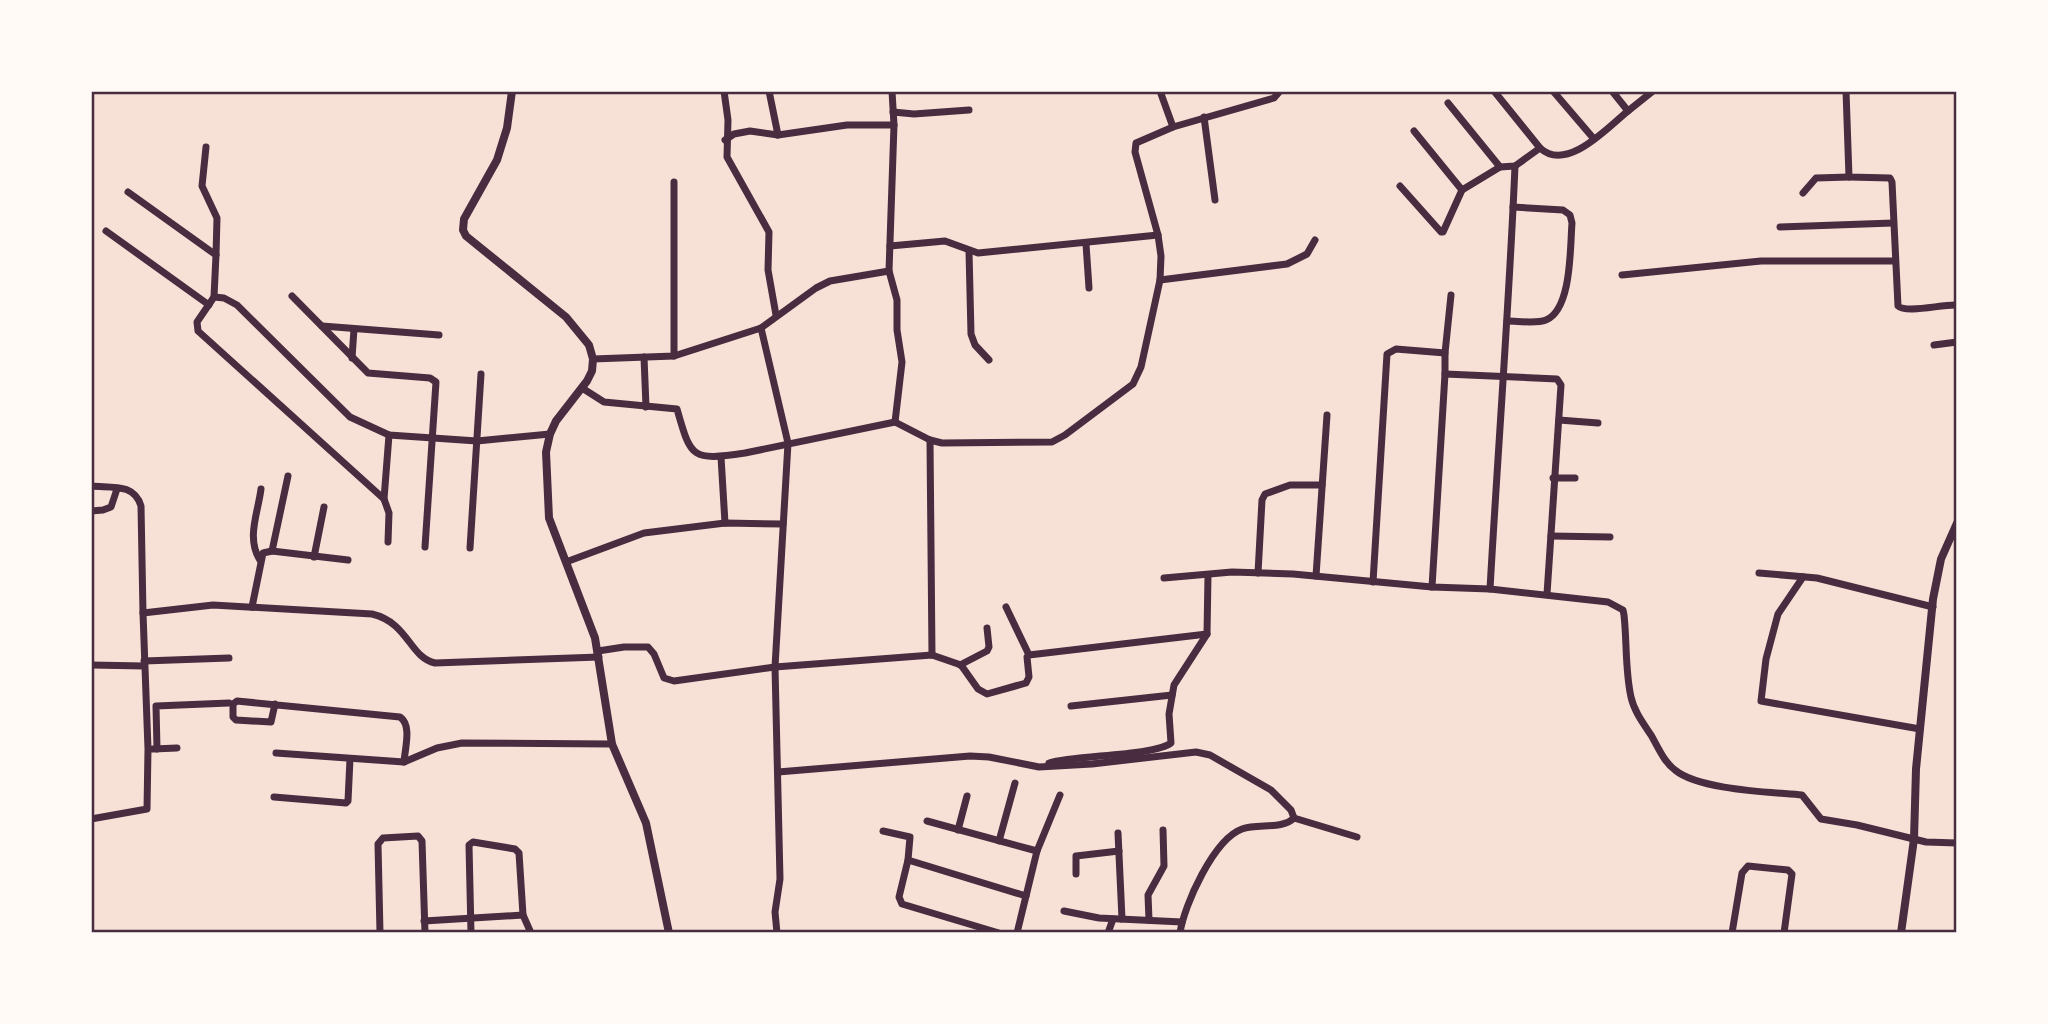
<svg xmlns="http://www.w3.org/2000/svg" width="2048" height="1024" viewBox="0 0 2048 1024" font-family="Georgia,serif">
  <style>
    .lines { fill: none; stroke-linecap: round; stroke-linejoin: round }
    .minor { stroke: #4a2c40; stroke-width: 7 }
    .tertiary { stroke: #4a2c40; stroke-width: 8 }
    .neatline { fill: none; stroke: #4a2c40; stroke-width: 2.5 }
  </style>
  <rect width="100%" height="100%" fill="#f7e1d7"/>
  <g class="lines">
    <g class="minor">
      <path d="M 724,91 L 728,120 L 727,157 L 769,232 L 768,270 L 776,315"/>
      <path d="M 769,91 L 778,135"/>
      <path d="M 892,91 L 894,125 L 889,271 L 897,300 L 897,330 L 902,362 L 895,422"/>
      <path d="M 1160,91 L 1173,127"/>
      <path d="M 1494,91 L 1540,148"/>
      <path d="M 1553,91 L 1594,139"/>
      <path d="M 1846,91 L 1849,177 L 1890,178 L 1892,182 L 1898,306 C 1907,314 1942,304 1957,305"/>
      <path d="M 1448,103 L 1500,167"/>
      <path d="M 1628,111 L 1653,91"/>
      <path d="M 893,112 L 914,114 L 969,110"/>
      <path d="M 1204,117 L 1215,200"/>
      <path d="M 1414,131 L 1462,190"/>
      <path d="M 725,140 L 734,134 L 750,131 L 778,135 L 847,125 L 894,125"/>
      <path d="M 206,147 L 202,186 L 217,218 L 216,255 L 214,297 L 197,322 L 198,331 L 384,499 L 389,513 L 388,542"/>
      <path d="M 674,182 L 674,356"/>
      <path d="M 1400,186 L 1441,232 L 1443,232 L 1462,190 L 1500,167 L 1515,166 L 1540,148 C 1567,173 1608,127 1628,111 L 1612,91"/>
      <path d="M 128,192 L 216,255"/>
      <path d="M 1803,193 L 1816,178 L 1849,177"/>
      <path d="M 1780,227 L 1893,223"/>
      <path d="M 106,231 L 209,305"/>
      <path d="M 1086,244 L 1089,288"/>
      <path d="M 890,246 L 945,241 L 978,253 L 1158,235"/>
      <path d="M 969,251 L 971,334 L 975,345 L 989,360"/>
      <path d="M 1622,275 L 1761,261 L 1895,261"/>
      <path d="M 1160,280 L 1287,264 L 1307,254 L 1315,240"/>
      <path d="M 292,296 L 368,373 L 430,378 L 436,382 L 425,547"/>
      <path d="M 214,297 L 224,298 L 237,305 L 350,417 L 389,435 L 477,441 L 550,434"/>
      <path d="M 1507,321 C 1518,321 1536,324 1546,320 C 1572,309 1570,247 1572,223 L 1570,215 L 1563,210 L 1513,207"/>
      <path d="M 322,326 L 439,335"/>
      <path d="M 761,328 L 788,443 L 775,667 L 780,879 L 775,912 L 777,933"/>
      <path d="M 1934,345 L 1957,342"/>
      <path d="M 1445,353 L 1451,295"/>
      <path d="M 644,357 L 646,407"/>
      <path d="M 352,358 L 354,329"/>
      <path d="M 593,359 L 674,356 L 761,328 L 816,288 L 830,281 L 889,271"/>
      <path d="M 582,388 L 604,402 L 677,409 C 691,458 691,461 745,453 L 895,422 L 930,440 L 942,443 L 1052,442 L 1065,435 L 1133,384 L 1141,367 L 1160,280 L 1161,256 L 1158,235 L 1135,152 L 1136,143 L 1173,127 L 1274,98 L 1280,91"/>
      <path d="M 1559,420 L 1598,423"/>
      <path d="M 930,440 L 932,655"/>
      <path d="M 721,457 L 725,523"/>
      <path d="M 1553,478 L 1575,478"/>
      <path d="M 91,486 C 112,488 134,483 141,506 L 143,613"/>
      <path d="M 384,499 L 389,435"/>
      <path d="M 91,511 L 103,510 L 111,507 L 117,489"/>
      <path d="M 1551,536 L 1610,537"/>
      <path d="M 470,548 L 481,374"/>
      <path d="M 272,551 L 288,476"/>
      <path d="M 314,557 L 324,507"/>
      <path d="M 260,560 C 246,538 258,513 261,489"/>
      <path d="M 566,562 L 644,533 L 725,523 L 783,524"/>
      <path d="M 1258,573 L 1262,500 L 1265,494 L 1290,485 L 1322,485"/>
      <path d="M 1759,573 L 1817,578 L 1933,607"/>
      <path d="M 1316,576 L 1327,415"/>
      <path d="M 1803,577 L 1778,614 L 1766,659 L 1761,701 L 1920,729"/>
      <path d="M 1164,578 L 1232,572 L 1293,574 L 1432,587 L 1490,589 L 1608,602 L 1623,610 L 1624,615 C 1627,642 1625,670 1631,697 C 1634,711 1643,723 1651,735 C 1658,747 1664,762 1675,770 C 1699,790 1771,792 1802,795 L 1821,819 L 1857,825 L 1926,842 L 1957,843"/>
      <path d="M 1373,582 L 1387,354 L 1396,349 L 1445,353 L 1445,374"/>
      <path d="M 1432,587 L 1445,374 L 1557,379 L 1561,385 L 1547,594"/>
      <path d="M 1490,589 C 1498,448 1509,307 1515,166"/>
      <path d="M 252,607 L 263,553 L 272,551 L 348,560"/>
      <path d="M 1006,607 L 1029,655"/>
      <path d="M 598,651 L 624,647 L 648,647 L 654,654 L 664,678 L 674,681 L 775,667 L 932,655 L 961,665 L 978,689 L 987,694 L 1026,683 L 1029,677 L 1027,657 L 1029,655 L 1207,634"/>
      <path d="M 144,661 L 229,658"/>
      <path d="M 91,665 L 144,666"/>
      <path d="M 960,665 L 987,651 L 989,647 L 987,628"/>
      <path d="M 275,704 L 271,722 L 236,720 L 233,717 L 233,704 L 237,701 L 400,717 C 412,725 405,748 404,762"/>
      <path d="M 1071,706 L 1172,695"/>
      <path d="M 153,749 L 177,748"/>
      <path d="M 157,749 L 156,706 L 229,703"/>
      <path d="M 276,753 L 404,762 L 437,748 L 462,743 L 612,744"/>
      <path d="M 1049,763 C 1076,755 1154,756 1171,743 L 1169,714 L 1174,685 L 1207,634 L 1208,575"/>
      <path d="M 778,772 L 970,756 L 989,757 L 1039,767 L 1092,764 L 1196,752 L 1210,755 L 1271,790 L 1291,810 L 1294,818 C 1282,830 1258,823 1242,829 C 1214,839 1184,905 1180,933"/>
      <path d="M 274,797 L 346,803 L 348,801 L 350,759"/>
      <path d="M 1294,818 L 1357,837"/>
      <path d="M 91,819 L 147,809 L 148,749 L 143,613 L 213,605 L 372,614 C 409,623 409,657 435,663 L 599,657"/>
      <path d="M 927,821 L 1037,851"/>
      <path d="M 958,830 L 967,796"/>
      <path d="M 883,831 L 910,837 L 908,860 L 1026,896"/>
      <path d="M 1118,833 L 1122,919"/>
      <path d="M 999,841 L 1015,783"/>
      <path d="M 908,860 L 899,897 L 902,904 L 999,933"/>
      <path d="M 1076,874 L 1076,856 L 1119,851"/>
      <path d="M 1064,911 L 1099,918 L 1182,922"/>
      <path d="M 1149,920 L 1148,895 L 1164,866 L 1163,830"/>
      <path d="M 424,921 L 523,915"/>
      <path d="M 380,933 L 378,844 L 383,838 L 418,836 L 422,841 L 425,933"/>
      <path d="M 471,933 L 469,845 L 473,842 L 515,849 L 519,853 L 523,915 L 531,933"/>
      <path d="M 1017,933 L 1037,851 L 1060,795"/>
      <path d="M 1108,933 L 1113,919"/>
      <path d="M 1732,933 L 1742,873 L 1748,866 L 1788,870 L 1792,874 L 1784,933"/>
    </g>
    <g class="tertiary">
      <path d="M 512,91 L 507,128 L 497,160 L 464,219 L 463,230 L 466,236 L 566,317 L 589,345 L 593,359 L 592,371 L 587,381 L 556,421 L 550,434 L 546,452 L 549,518 L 595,638 L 612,744 L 646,823 L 669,933"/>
      <path d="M 1901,933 L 1914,839 L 1916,769 L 1933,599 L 1941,559 L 1957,523"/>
    </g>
  </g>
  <rect width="2048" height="1024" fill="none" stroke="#fffaf5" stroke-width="186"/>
  <rect x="93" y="93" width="1862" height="838" class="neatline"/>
</svg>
